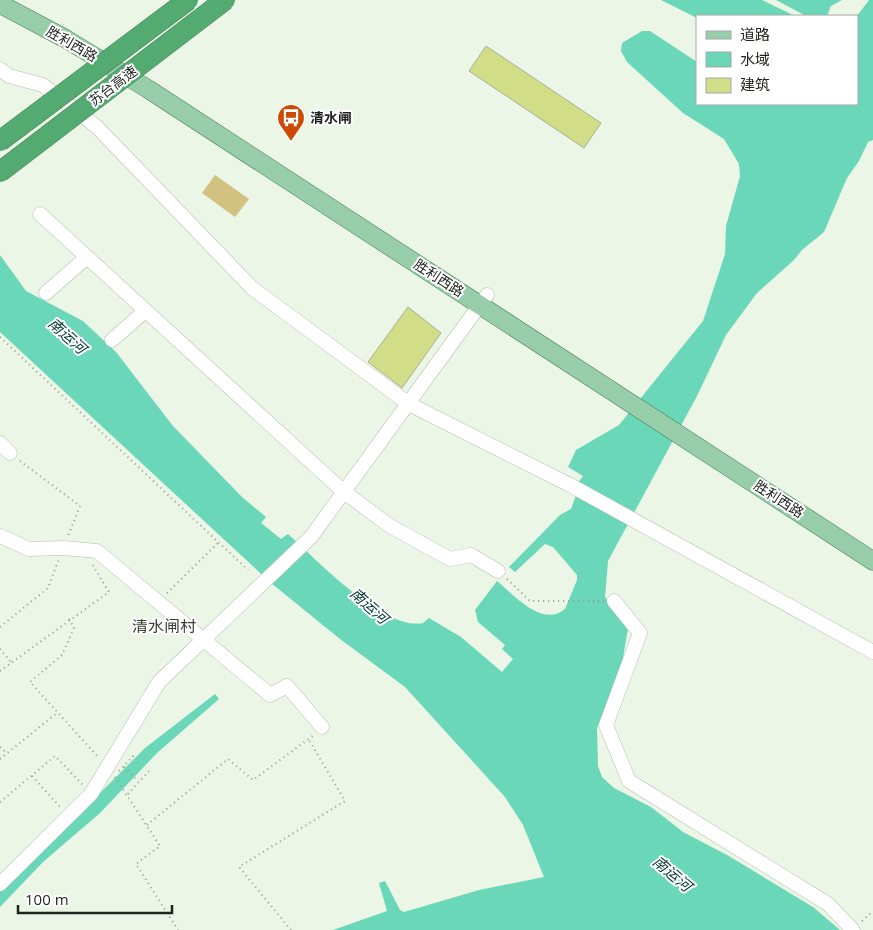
<svg xmlns="http://www.w3.org/2000/svg" width="873" height="930" viewBox="0 0 873 930" font-family="'Open Sans','Noto Sans SC',sans-serif">
  <style>
    .green { fill: #d1c282 }
    .water { fill: #6ad7b8 }
    .building { fill: #d1de87; stroke: #aaad9c }
    .lines { fill: none; stroke-linecap: round; stroke-linejoin: round }
    .minor-casing { stroke: #b3bdad; stroke-width: 15 }
    .major-casing { stroke: #417b54; stroke-width: 19 }
    .path { stroke: #929a8e; stroke-width: 2; stroke-dasharray: 1 4; stroke-linecap: butt }
    .minor { stroke: #fff; stroke-width: 14 }
    .major { stroke: #98cdaa; stroke-width: 18 }
    .highway-bridge-casing { stroke: #417b54; stroke-width: 21; stroke-linecap: butt }
    .highway-bridge { stroke: #53ab72; stroke-width: 20 }
    .labels { text-anchor: middle; stroke-width: 4; stroke-linejoin: round; paint-order: stroke }
    .street-label { font-size: 14px; fill: #1f231d; stroke: #fff }
    .poi-label { font-size: 14px; font-weight: bold; fill: #1f231d; stroke: #fff; text-anchor: start }
    .water-label { font-size: 15px; font-style: italic; fill: #003529; stroke: #fff }
    .quarter-label { font-size: 16px; fill: #384033; stroke: #fff }
  </style>
  <rect width="100%" height="100%" fill="#ebf6e6"/>
  <path class="green" d="M 215,175 L 249,199 L 235,217 L 202,193 Z"/>
  <g class="water">
    <path d="M 661,0 L 762,0 L 795,16 L 697,16 L 697,18 Z"/>
    <path d="M 776,0 L 842,0 L 831,6 L 827,16 L 806,16 Z"/>
    <path d="M 869,0 L 873,0 L 873,140 L 868,142 L 859,161 L 847,178 L 824,232 L 802,250 L 794,260 L 757,293 L 726,335 L 697,396 L 608,561 L 605,597 L 628,628 L 620,676 L 597,728 L 598,766 L 602,777 L 614,788 L 651,807 L 683,832 L 727,855 L 813,907 L 840,930 L 333,930 L 387,911 L 379,883 L 385,881 L 400,910 L 404,912 L 479,890 L 544,877 L 523,825 L 505,797 L 405,687 L 340,639 L 271,583 L 0,332 L 0,255 L 26,291 L 83,321 L 116,352 L 173,426 L 242,497 L 266,517 L 261,523 L 281,539 L 288,534 C 317,560 384,631 423,623 L 429,618 L 461,637 L 502,672 L 513,659 L 502,649 L 505,645 L 478,622 L 475,610 L 497,581 C 514,595 542,628 565,609 L 577,580 L 577,575 L 553,547 L 545,544 L 515,572 L 509,567 L 560,515 L 571,509 L 579,487 L 576,485 L 583,476 L 568,467 L 576,450 L 619,425 L 703,321 L 725,254 L 726,226 L 740,176 L 739,164 L 724,139 L 683,113 L 627,62 L 621,51 L 622,43 L 642,31 L 650,31 L 697,62 L 697,104 L 857,104 L 857,16 Z"/>
    <path d="M 215,694 L 219,699 L 157,753 L 100,813 L 43,862 L 0,907 L 0,884 L 82,811 L 145,748 Z"/>
  </g>
  <g class="building">
    <path d="M 486,46 L 601,123 L 584,148 L 469,71 Z"/>
    <path d="M 408,307 L 441,333 L 402,388 L 368,362 Z"/>
  </g>
  <g class="lines">
    <defs>
      <g id="minor">
        <path d="M 0,69 L 9,76 L 43,85 L 97,127 L 252,288 L 409,404 L 570,485 L 873,652"/>
        <path d="M 40,214 L 344,492 L 390,526 L 450,559 L 471,555 L 498,571"/>
        <path d="M 46,293 L 87,257"/>
        <path d="M 112,340 L 145,311"/>
        <path d="M 0,443 L 10,453"/>
        <path d="M 0,536 L 29,549 L 64,548 L 97,551 L 270,695 L 287,686 L 322,727"/>
        <path d="M 614,601 L 640,633 L 606,725 L 629,781 L 828,904 L 853,930"/>
        <path d="M 0,884 L 91,794 L 159,682 L 311,537 L 487,295"/>
      </g>
      <path id="major" d="M 0,4 L 66,39 L 148,89 L 873,561"/>
    </defs>
    <use href="#minor" class="minor-casing"/>
    <use href="#major" class="major-casing"/>
    <g class="path">
      <path d="M 0,337 L 248,570"/>
      <path d="M 20,461 L 80,506 L 68,536"/>
      <path d="M 507,579 L 530,601 L 604,601"/>
      <path d="M 167,593 L 219,542"/>
      <path d="M 69,619 L 74,628 L 62,655 L 30,682 L 99,758"/>
      <path d="M 0,627 L 48,588 L 59,559"/>
      <path d="M 0,649 L 11,662"/>
      <path d="M 0,671 L 109,592 L 92,564"/>
      <path d="M 0,747 L 7,753"/>
      <path d="M 0,759 L 57,713"/>
      <path d="M 124,767 L 138,781"/>
      <path d="M 119,771 L 136,753"/>
      <path d="M 32,776 L 61,808"/>
      <path d="M 115,777 L 160,846 L 136,864 L 178,930"/>
      <path d="M 128,794 L 149,771"/>
      <path d="M 0,802 L 55,756 L 83,785"/>
      <path d="M 147,825 L 228,759 L 253,780 L 314,735"/>
      <path d="M 862,921 L 873,911"/>
      <path d="M 291,930 L 239,867 L 345,801 L 309,740"/>
    </g>
    <use href="#minor" class="minor"/>
    <use href="#major" class="major"/>
    <defs>
      <g id="highway-bridge">
        <path d="M 0,141 L 188,0"/>
        <path d="M 0,172 L 225,0"/>
      </g>
    </defs>
    <use href="#highway-bridge" class="highway-bridge-casing"/>
    <use href="#highway-bridge" class="highway-bridge"/>
  </g>
  <defs>
    <symbol id="bus-pin" viewBox="-11 -11 22 30"><path d="M0 17L-7.5 6A9.5 9.5 0 1 1 7.5 6Z" fill="#ce4903" stroke="#fff"/><path d="M-5-6H5V4H4V6H2V4H-2V6H-4V4H-5ZM-3.5-4V0h7V-4ZM-3.5 1.2v1.5H-2V1.2ZM2 1.2v1.5H3.5V1.2Z" fill="#fff"/></symbol>
  </defs>
  <g fill-rule="evenodd">
    <use href="#bus-pin" x="275" y="102" width="32" height="43"/>
  </g>
  <g class="labels">
    <g class="street-label">
      <text transform="translate(72 44) rotate(30)" y="5">胜利西路</text>
      <text transform="translate(113 86) rotate(-37)" y="5">苏台高速</text>
      <text transform="translate(439 278) rotate(33)" y="5">胜利西路</text>
      <text transform="translate(779 499) rotate(33)" y="5">胜利西路</text>
    </g>
    <g class="poi-label">
      <text x="310" y="123">清水闸</text>
    </g>
    <g class="water-label">
      <text transform="translate(67 336) rotate(42)" y="5">南运河</text>
      <text transform="translate(369 606) rotate(42)" y="5">南运河</text>
      <text transform="translate(672 874) rotate(40)" y="5">南运河</text>
    </g>
    <g class="quarter-label">
      <text x="164" y="632">清水闸村</text>
    </g>
  </g>
  <rect x="696" y="15" width="162" height="90" fill="#ffffff" stroke="#a5a7a5"/>
  <rect x="706" y="31" width="25" height="8" fill="#98cdaa" stroke="#a5a7a5"/>
  <text x="740" y="40" font-size="15" fill="#1f231d">道路</text>
  <rect x="706" y="52" width="25" height="15" fill="#6ad7b8" stroke="#a5a7a5"/>
  <text x="740" y="65" font-size="15" fill="#1f231d">水域</text>
  <rect x="706" y="78" width="25" height="15" fill="#d1de87" stroke="#a5a7a5"/>
  <text x="740" y="90" font-size="15" fill="#1f231d">建筑</text>
  <path d="M18 905v8h154v-8" fill="none" stroke="#1f231d" stroke-width="2.5"/>
  <text x="25" y="905" font-size="15" fill="#1f231d" stroke="#ffffff" stroke-width="4" paint-order="stroke">100 m</text>
</svg>
